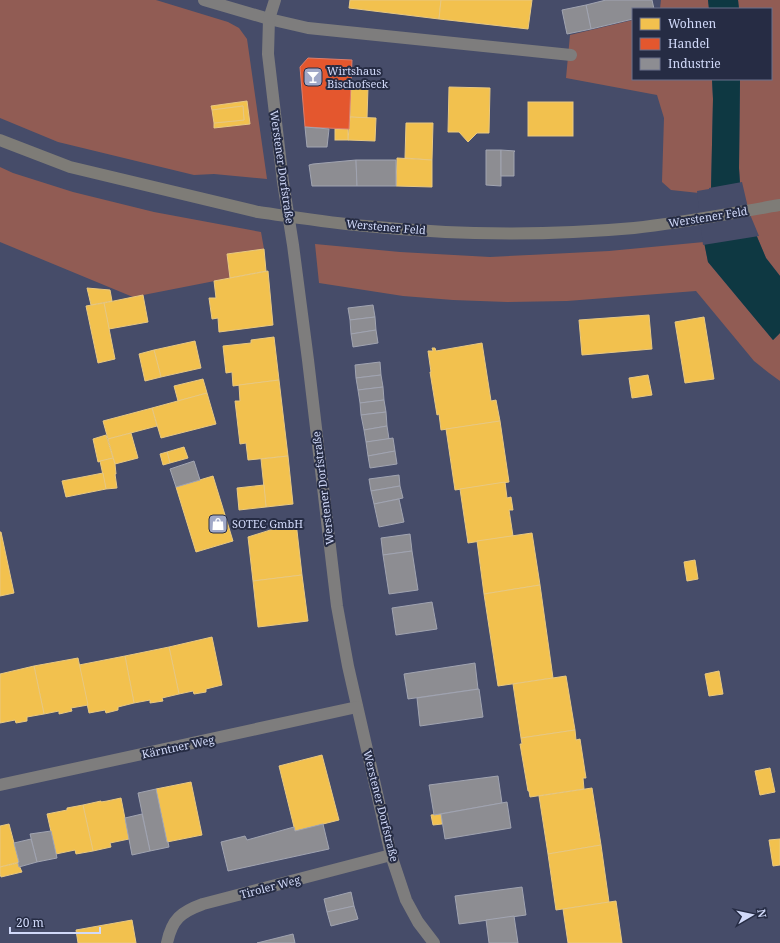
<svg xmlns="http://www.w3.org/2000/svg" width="780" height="943" viewBox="0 0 780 943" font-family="'Noto Serif',serif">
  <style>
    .green { fill: #915c54 }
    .water { fill: #0e3842 }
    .pier { fill: #464c69 }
    .homes { fill: #f2c14e; stroke: #e8c881 }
    .shops { fill: #e4572e; stroke: #de7e6b }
    .industry { fill: #8d8d92; stroke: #a1a4b1 }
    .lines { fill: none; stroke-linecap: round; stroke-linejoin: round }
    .minor { stroke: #7e7d7d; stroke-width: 12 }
    .secondary { stroke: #7e7c77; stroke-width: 12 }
    .secondary-bridge { stroke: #7e7c77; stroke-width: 12 }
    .labels { text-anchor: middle; stroke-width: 4; stroke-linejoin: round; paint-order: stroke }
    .poi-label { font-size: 11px; fill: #d1d9f9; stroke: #262c44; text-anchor: start }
    .street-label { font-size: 11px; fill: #d1d9f9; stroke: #262c44 }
  </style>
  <rect width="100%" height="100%" fill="#464c69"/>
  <g class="green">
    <path d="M 0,0 L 156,0 L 228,22 L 239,28 L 247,39 L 267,179 L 214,174 L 194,175 L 58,142 L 0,118 Z"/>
    <path d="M 661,0 L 708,0 L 709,9 L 660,9 Z"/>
    <path d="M 738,0 L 780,0 L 780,276 L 766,258 L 747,213 L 740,184 L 739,168 L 740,79 L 771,79 L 771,9 L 739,9 Z"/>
    <path d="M 633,20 L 633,79 L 712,79 L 713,99 L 711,191 L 699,193 L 671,190 L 662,182 L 664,118 L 657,95 L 566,78 L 570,35 Z"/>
    <path d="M 0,167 L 13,173 L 73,192 L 154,212 L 261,232 L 264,249 L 227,254 L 230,278 L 133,297 L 0,242 Z"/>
    <path d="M 704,242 L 708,262 L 773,340 L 780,333 L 780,381 L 769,373 L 754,361 L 696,291 L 567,301 L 507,302 L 453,300 L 403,296 L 319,283 L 315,244 L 400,252 L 490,257 L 609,251 Z"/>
  </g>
  <g class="water">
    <path d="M 708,0 L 738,0 L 739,9 L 709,9 Z"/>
    <path d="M 712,79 L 740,79 L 739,168 L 740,184 L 747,213 L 766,258 L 780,276 L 780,333 L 773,340 L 708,262 L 704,242 L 711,190 L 713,99 Z"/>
  </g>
  <path class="pier" d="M 742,182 L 749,212 L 759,236 L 703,245 L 697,191 L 709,189 L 709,188 Z"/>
  <g class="homes">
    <path d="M 350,0 L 441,0 L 439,19 L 349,8 Z"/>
    <path d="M 441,0 L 532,0 L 528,29 L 439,19 Z"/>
    <path d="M 351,86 L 368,87 L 367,118 L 350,117 Z"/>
    <path d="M 449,87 L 490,88 L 489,133 L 477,133 L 468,142 L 459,132 L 448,132 Z"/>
    <path d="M 247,101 L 250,124 L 214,128 L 214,123 L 244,120 L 243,106 L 212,110 L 211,106 Z"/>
    <rect x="528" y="102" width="45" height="34"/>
    <path d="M 243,106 L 244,120 L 214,123 L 212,110 Z"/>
    <path d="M 350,117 L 376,118 L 375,141 L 348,140 Z"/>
    <path d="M 406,123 L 433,123 L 432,160 L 405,158 Z"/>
    <rect x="335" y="129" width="13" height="11"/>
    <path d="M 397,158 L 432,160 L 432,187 L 396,186 Z"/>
    <path d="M 264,249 L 266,271 L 230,278 L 227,254 Z"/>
    <path d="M 268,271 L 273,325 L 219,332 L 218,318 L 212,319 L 209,298 L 216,298 L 214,281 Z"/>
    <path d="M 87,288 L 110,290 L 112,301 L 91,305 Z"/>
    <path d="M 143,295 L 148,322 L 109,329 L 104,303 Z"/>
    <path d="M 104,303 L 115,359 L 98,363 L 86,306 Z"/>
    <path d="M 649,315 L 652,349 L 582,355 L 579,320 Z"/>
    <path d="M 704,317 L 714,379 L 685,383 L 675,322 Z"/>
    <path d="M 274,337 L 279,380 L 233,386 L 232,372 L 226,373 L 223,346 L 251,343 L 251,340 Z"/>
    <path d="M 195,341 L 201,368 L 161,377 L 154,350 Z"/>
    <path d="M 482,343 L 491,401 L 496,400 L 500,421 L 441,430 L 439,414 L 437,415 L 430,372 L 431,372 L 428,351 L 433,351 L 432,348 L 435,348 L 436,351 Z"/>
    <path d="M 154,350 L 161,377 L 145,381 L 139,354 Z"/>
    <path d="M 648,375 L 652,395 L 632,398 L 629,378 Z"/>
    <path d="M 203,379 L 207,393 L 178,401 L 174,386 Z"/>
    <path d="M 279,380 L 288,456 L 248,460 L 246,443 L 240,444 L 235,401 L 240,401 L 239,385 Z"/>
    <path d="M 207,393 L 216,424 L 161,438 L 152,408 Z"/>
    <path d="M 152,408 L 157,426 L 108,439 L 103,421 Z"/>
    <path d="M 500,421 L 509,482 L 455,490 L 446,429 Z"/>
    <path d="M 131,433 L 138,458 L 115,464 L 108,439 Z"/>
    <path d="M 106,435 L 113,458 L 98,462 L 93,439 Z"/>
    <path d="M 184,447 L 188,458 L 170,463 L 167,452 Z"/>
    <path d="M 167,452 L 170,463 L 163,465 L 160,454 Z"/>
    <path d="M 288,456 L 293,504 L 266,507 L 261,459 Z"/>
    <path d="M 113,458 L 115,464 L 116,474 L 115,474 L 117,488 L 106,489 L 100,461 Z"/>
    <path d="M 103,473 L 106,489 L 66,497 L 62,481 Z"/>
    <path d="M 213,476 L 233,541 L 196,552 L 176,487 Z"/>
    <path d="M 505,482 L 507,498 L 511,497 L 513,510 L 509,510 L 513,536 L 468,543 L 460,489 Z"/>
    <path d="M 264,485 L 266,507 L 239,510 L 237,488 Z"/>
    <path d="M 296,522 L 302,575 L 253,581 L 248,537 Z"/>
    <path d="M 0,532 L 1,532 L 14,593 L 0,596 Z"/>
    <path d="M 532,533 L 540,585 L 484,594 L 477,541 Z"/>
    <path d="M 695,560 L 698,579 L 687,581 L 684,562 Z"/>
    <path d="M 302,575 L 308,621 L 258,627 L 253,581 Z"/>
    <path d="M 540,585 L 553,678 L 498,686 L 484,594 Z"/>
    <path d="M 212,637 L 222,685 L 206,689 L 206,692 L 194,694 L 193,691 L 179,694 L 169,647 Z"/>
    <path d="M 169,647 L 179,694 L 162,698 L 163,701 L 150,703 L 150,700 L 134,703 L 125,656 Z"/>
    <path d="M 125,656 L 134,703 L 118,707 L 118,710 L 106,713 L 105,710 L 89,713 L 79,665 Z"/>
    <path d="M 78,658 L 88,705 L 71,708 L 72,711 L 59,714 L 59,711 L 44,714 L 34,666 Z"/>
    <path d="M 34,666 L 44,714 L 27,717 L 27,721 L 16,723 L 15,720 L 0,723 L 0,674 Z"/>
    <path d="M 719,671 L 723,694 L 709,696 L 705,674 Z"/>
    <path d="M 566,676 L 575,730 L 521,738 L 513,684 Z"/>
    <path d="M 575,730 L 576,740 L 580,739 L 586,778 L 583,778 L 584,789 L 530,797 L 529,791 L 528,791 L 520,744 L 522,744 L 521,738 Z"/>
    <path d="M 322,755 L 339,820 L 295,831 L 279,766 Z"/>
    <path d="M 770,768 L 775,792 L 760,795 L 755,771 Z"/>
    <path d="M 191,782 L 202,835 L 167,842 L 156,789 Z"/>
    <path d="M 592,788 L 601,845 L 548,854 L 539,796 Z"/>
    <path d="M 121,798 L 129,839 L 110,843 L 111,847 L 93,851 L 83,805 L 101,801 L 101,802 L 107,801 Z"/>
    <path d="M 83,805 L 93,851 L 76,854 L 75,850 L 56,854 L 47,814 L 67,810 L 67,808 Z"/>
    <path d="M 441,814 L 442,824 L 433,825 L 431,815 Z"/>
    <path d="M 9,824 L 19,862 L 0,867 L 0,826 Z"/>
    <path d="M 780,839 L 780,865 L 773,866 L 769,840 Z"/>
    <path d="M 601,845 L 609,902 L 556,910 L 548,854 Z"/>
    <path d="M 18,863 L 22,872 L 1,877 L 0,874 L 0,867 Z"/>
    <path d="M 616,901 L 622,943 L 568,943 L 563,909 Z"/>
    <path d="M 132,920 L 136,943 L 78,943 L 76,930 Z"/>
  </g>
  <path class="shops" d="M 308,58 L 352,60 L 349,129 L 305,127 L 300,67 Z"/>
  <g class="industry">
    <path d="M 606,0 L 652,0 L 654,9 L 633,9 L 633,19 L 591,29 L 586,5 Z"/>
    <path d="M 586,5 L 591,29 L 567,34 L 562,10 Z"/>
    <path d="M 305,127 L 329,129 L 327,147 L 307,147 Z"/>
    <path d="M 486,150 L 501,150 L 501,186 L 486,185 Z"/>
    <path d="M 501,150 L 515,151 L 514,152 L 514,176 L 501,176 Z"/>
    <path d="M 356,160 L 357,186 L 312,186 L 309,165 L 313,164 Z"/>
    <path d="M 356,160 L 396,160 L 396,186 L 357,186 Z"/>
    <path d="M 373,305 L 375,317 L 350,320 L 348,308 Z"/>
    <path d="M 375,317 L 376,330 L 351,334 L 350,320 Z"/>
    <path d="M 376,330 L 378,343 L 353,347 L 351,334 Z"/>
    <path d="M 380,362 L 381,375 L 356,378 L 355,365 Z"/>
    <path d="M 381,375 L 383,387 L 358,390 L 356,378 Z"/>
    <path d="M 383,387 L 384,400 L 360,403 L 358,390 Z"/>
    <path d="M 384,400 L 386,412 L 361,415 L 360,403 Z"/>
    <path d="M 386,412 L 387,426 L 364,430 L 361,415 Z"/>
    <path d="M 387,426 L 389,439 L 366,442 L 364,430 Z"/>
    <path d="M 393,438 L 395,451 L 368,456 L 366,442 Z"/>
    <path d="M 395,451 L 397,464 L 370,468 L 368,456 Z"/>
    <path d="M 194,461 L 200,480 L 176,487 L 170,469 Z"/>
    <path d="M 399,475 L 400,486 L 371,491 L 369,479 Z"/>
    <path d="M 400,486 L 403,498 L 374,504 L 371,491 Z"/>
    <path d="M 399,499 L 404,522 L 379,527 L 374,504 Z"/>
    <path d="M 410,534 L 412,551 L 383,555 L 381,538 Z"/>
    <path d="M 412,551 L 418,590 L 389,594 L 383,555 Z"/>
    <path d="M 432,602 L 437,629 L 396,635 L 392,608 Z"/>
    <path d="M 475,663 L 478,689 L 408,699 L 404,674 Z"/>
    <path d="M 479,689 L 483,717 L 420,726 L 417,698 Z"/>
    <path d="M 498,776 L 502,803 L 434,815 L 429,785 Z"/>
    <path d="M 156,789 L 167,842 L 168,842 L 169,847 L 150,851 L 138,793 Z"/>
    <path d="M 507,802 L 511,828 L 445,839 L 441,814 Z"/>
    <path d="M 142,814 L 150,851 L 132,855 L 125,818 Z"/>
    <path d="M 323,824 L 329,849 L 228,871 L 221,842 L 245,836 L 247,840 L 294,827 L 295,831 Z"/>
    <path d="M 51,831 L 57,858 L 37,862 L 30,834 Z"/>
    <path d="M 31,839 L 37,862 L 19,867 L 18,863 L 19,862 L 14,843 Z"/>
    <path d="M 522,887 L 526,915 L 459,924 L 455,896 Z"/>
    <path d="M 351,892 L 354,906 L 327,912 L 324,899 Z"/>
    <path d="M 354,906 L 358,919 L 331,926 L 327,912 Z"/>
    <path d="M 514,916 L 518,943 L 489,943 L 486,920 Z"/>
    <path d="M 293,934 L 295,943 L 257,943 Z"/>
  </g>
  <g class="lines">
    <g class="minor">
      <path d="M 204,0 L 269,19 L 308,28 L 571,55"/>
      <path d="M 275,0 L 269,19 L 268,54 L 283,182 L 293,245 L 308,360 L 337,606 L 348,666 L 391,855 L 406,900 L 418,922 L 434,943"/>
      <path d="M 0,785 L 357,707"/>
      <path d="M 167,943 C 172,919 181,912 203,904 L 391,855"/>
    </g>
    <path class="secondary" d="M 0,140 L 70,167 L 258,212"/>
    <path class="secondary-bridge" d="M 258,212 C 294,217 330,223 366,226 C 455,235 545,236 634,228 C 683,223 732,213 780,205"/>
  </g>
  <defs>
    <symbol id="bar-square" viewBox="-11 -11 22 22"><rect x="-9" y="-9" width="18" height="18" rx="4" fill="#a0a8c7" stroke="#262c44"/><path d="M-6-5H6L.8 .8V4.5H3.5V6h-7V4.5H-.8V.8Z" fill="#fff"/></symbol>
    <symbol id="shop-square" viewBox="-11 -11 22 22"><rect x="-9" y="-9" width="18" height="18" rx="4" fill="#a0a8c7" stroke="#262c44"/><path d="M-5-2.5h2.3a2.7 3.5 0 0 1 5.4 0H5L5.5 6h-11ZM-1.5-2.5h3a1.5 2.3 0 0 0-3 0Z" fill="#fff"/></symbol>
  </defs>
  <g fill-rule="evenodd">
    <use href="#bar-square" x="302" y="66" width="22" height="22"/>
    <use href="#shop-square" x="207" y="513" width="22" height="22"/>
  </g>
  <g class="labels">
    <g class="poi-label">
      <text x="327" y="75">Wirtshaus<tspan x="327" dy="13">Bischofseck</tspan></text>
      <text x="232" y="528">SOTEC GmbH</text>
    </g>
    <g class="street-label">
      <text transform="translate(282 167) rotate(82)" y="4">Werstener Dorfstraße</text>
      <text transform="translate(708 217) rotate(-9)" y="4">Werstener Feld</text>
      <text transform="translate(386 227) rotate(5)" y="4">Werstener Feld</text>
      <text transform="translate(323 488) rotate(-97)" y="4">Werstener Dorfstraße</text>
      <text transform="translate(178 747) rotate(-12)" y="4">Kärntner Weg</text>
      <text transform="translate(381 806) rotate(76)" y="4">Werstener Dorfstraße</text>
      <text transform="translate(270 887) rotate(-15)" y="4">Tiroler Weg</text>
    </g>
  </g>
  <rect x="632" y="8" width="140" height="72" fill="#262c44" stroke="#6a718c"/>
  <rect x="640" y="18" width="20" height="12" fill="#f2c14e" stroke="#6a718c"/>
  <text x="668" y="28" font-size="12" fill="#d1d9f9">Wohnen</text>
  <rect x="640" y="38" width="20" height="12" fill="#e4572e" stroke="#6a718c"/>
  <text x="668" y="48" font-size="12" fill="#d1d9f9">Handel</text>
  <rect x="640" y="58" width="20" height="12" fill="#8d8d92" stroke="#6a718c"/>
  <text x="668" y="68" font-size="12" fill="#d1d9f9">Industrie</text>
  <g transform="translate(752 915) rotate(81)" stroke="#262c44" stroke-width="3" paint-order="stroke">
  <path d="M0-3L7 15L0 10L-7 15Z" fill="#d1d9f9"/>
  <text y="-6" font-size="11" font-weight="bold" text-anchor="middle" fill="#d1d9f9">N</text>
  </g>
  <path d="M10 927v6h90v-6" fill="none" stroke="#d1d9f9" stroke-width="2"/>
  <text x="16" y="927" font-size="12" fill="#d1d9f9" stroke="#262c44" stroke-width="3" paint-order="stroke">20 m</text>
</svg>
